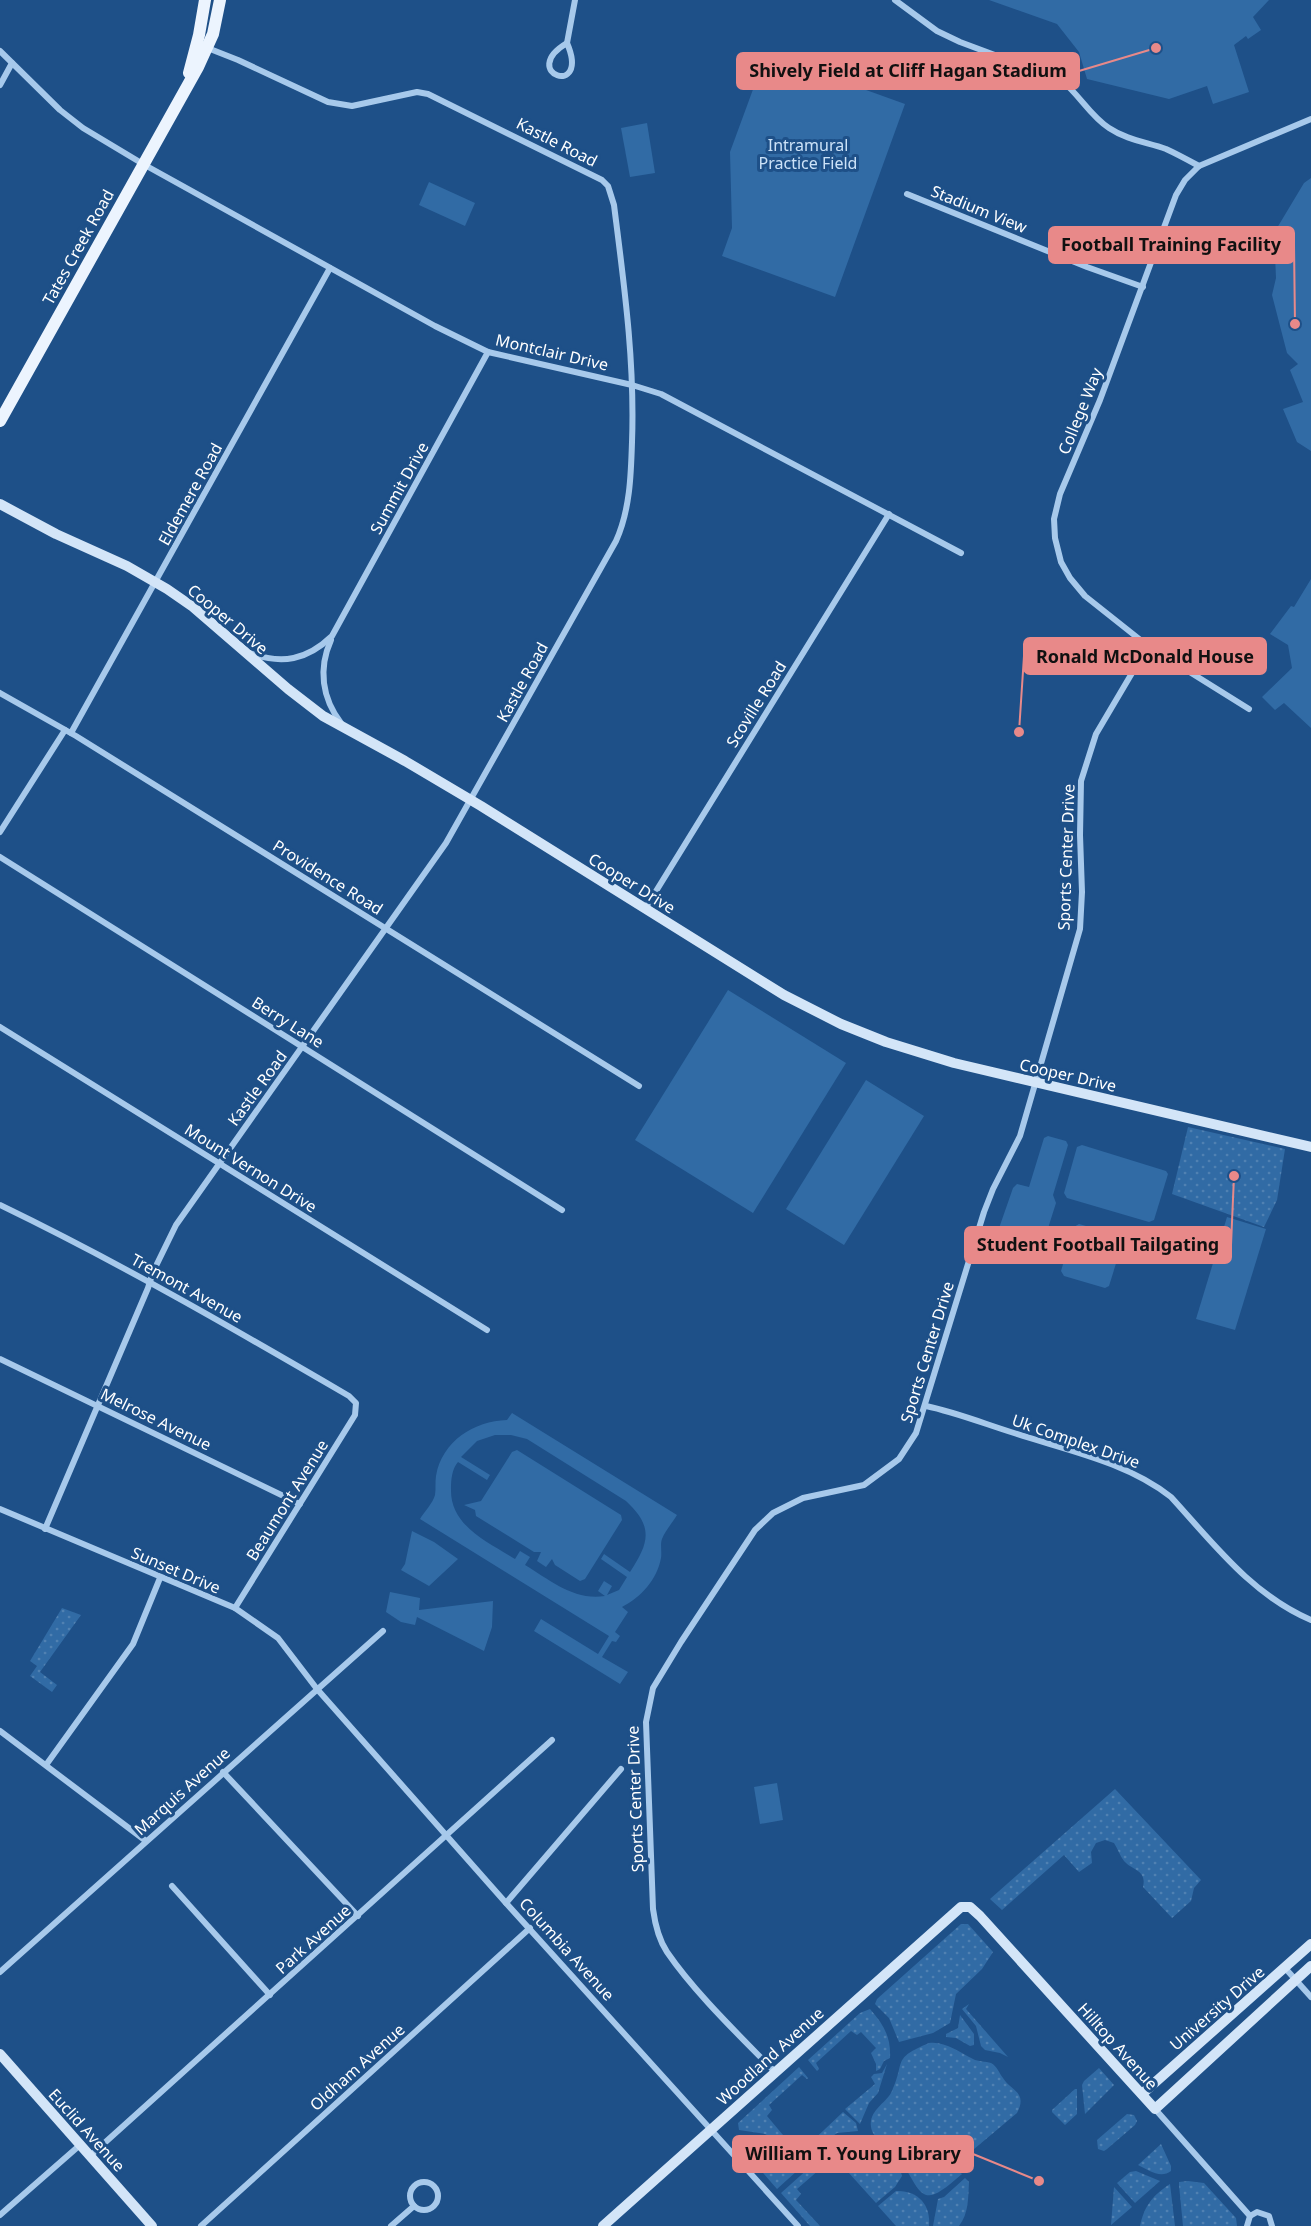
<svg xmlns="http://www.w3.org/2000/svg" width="1311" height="2226" viewBox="0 0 1311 2226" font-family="'Noto Sans',sans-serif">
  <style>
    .grass { fill: url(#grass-dots) }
    .park { fill: #316ba5; fill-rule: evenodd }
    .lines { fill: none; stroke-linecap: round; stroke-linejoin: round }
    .street { stroke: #a7c9eb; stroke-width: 6 }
    .secondary { stroke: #d3e5f8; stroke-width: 10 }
    .primary { stroke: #ecf4fe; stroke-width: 12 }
    .labels { text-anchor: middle; stroke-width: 6; stroke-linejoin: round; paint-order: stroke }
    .street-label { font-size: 16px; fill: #fff; stroke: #1e5088 }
    .park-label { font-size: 16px; fill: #cce2f8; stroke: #1e5088 }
    .leader { fill: none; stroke: #e88989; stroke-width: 2 }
    .callout-dot { fill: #e88989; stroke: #1e5088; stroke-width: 2 }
    .callout { fill: #e88989; stroke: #e88989; stroke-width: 2 }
    .callout-label { font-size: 18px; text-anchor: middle; font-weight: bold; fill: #111 }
  </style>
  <defs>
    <pattern id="grass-dots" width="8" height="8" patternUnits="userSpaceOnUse" patternTransform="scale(1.5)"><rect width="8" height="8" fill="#316ba5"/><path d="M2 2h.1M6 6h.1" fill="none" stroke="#5081b2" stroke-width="1.8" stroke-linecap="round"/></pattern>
  </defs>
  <rect width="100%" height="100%" fill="#1e5088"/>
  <g class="grass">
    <path d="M 1188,1127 L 1285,1149 L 1277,1200 L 1264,1227 L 1172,1194 Z"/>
    <path d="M 62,1608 L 81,1615 L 40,1672 L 57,1685 L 52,1692 L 30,1676 L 37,1666 L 30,1661 Z"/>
    <path d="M 1115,1789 L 1201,1880 L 1194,1888 L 1191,1901 L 1172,1918 L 1143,1887 C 1147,1870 1133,1871 1124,1861 C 1120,1856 1118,1849 1114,1843 L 1105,1840 L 1096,1843 L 1091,1852 L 1092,1863 L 1079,1872 L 1064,1855 L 1002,1910 L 990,1899 Z"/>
    <path d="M 961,1924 L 968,1924 L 993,1952 L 982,1969 L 956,1994 L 950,2023 L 933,2033 L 899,2042 L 889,2018 L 875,2004 L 877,1999 Z"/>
    <path d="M 969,2004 L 966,2009 L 1008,2057 L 1000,2053 L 985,2050 L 981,2046 L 976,2026 L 962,2009 Z"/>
    <path d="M 870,2009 C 884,2025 891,2037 890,2058 L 884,2061 L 880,2069 L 876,2071 L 876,2064 L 871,2053 L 876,2048 L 861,2032 L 857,2035 L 851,2031 L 816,2063 L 819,2069 L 817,2071 L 808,2060 L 860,2013 Z"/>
    <path d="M 960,2015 L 974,2034 L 974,2045 L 970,2046 L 956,2038 L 946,2037 L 946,2034 L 958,2028 Z"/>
    <path d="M 929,2043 C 945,2041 959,2052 973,2059 C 978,2062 986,2061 991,2063 C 997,2066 999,2073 1003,2078 C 1011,2091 1028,2092 1017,2113 L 961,2160 C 941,2160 866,2154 871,2121 C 873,2108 887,2102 892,2091 C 906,2061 891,2059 929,2043 Z"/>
    <path d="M 887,2064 L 878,2093 L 869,2103 L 860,2124 L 845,2109 L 875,2084 L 871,2077 L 874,2074 L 882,2073 Z"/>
    <path d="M 799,2067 L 808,2078 L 807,2079 L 802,2075 L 769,2105 L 772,2110 L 767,2116 L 783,2135 L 799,2147 L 798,2148 L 785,2146 L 765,2134 L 739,2130 L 738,2123 Z"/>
    <path d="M 1099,2068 L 1114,2085 L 1085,2114 L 1082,2085 L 1084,2081 Z"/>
    <path d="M 1075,2089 L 1077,2089 L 1077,2114 L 1065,2125 L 1052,2112 L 1052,2110 Z"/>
    <path d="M 843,2112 L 856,2123 L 858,2131 L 837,2133 L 822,2144 L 805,2148 Z"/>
    <path d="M 1127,2114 L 1134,2115 L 1137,2121 L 1135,2125 L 1107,2149 L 1104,2151 L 1098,2149 L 1097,2140 Z"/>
    <path d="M 854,2136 L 862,2137 L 880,2151 L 823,2150 L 834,2141 Z"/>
    <path d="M 739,2137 C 763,2138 760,2141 780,2150 C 791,2155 798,2156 798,2170 L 777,2189 L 737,2143 Z"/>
    <path d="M 1161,2144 L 1171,2166 L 1171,2171 C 1160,2179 1149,2170 1138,2165 Z"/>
    <path d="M 822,2153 L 885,2154 L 899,2166 L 902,2176 L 895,2187 L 876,2203 L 839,2162 L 833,2167 L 827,2163 L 797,2189 L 801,2194 L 796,2200 L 820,2226 L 810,2226 L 781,2193 L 819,2159 Z"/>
    <path d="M 901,2160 L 932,2167 L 961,2169 L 959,2172 L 962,2174 C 923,2208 924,2200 901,2160 Z"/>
    <path d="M 1136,2171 L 1160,2181 L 1135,2203 L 1117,2183 L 1130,2172 Z"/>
    <path d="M 965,2178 L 969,2182 C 968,2198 969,2213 959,2226 L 933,2226 L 938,2199 L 944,2197 Z"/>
    <path d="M 1188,2181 L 1204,2183 L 1236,2218 L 1237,2226 L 1183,2226 L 1179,2185 L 1179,2182 Z"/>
    <path d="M 1170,2184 L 1175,2226 L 1140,2226 C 1144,2206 1153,2195 1170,2184 Z"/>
    <path d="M 1114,2187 L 1132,2207 L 1111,2225 Z"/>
    <path d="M 896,2191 C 917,2190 931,2204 929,2226 L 896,2226 L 878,2206 Z"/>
  </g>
  <g class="park">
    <path d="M 989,0 L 1269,0 L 1253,17 L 1261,30 L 1248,39 L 1246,36 L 1234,45 L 1249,92 L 1213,104 L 1207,86 L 1169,99 L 1087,79 L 1079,52 L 1057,24 Z"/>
    <path d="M 766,54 L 905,104 L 835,297 L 722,256 L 732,228 L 730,152 Z"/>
    <path d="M 647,123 L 655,173 L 630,177 L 621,128 Z"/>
    <path d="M 1311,178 L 1311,451 L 1297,442 L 1283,409 L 1303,402 L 1290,370 L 1298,364 L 1287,353 L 1272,295 L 1276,278 L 1274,233 L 1304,183 Z"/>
    <path d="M 429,182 L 475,203 L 465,226 L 419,205 Z"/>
    <path d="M 1311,579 L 1311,728 L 1284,703 L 1275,710 L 1262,697 L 1292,668 L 1288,645 L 1270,634 L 1291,606 L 1294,607 Z"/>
    <path d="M 728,990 L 846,1063 L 753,1213 L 635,1140 Z"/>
    <path d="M 866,1080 L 924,1116 L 844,1245 L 786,1209 Z"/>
    <path d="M 1048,1136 L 1066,1141 L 1068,1145 L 1053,1195 L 1056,1203 L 1043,1244 L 1037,1246 L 1001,1235 L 998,1231 L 1013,1188 L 1017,1184 L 1029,1187 L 1044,1138 Z"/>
    <path d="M 1082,1145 L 1166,1171 L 1168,1174 L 1154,1220 L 1149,1222 L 1067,1198 L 1064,1193 L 1077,1147 Z"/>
    <path d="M 1227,1217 L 1266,1229 L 1235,1330 L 1196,1319 Z"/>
    <path d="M 1079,1224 L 1121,1236 L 1123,1241 L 1109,1286 L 1105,1288 L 1064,1276 L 1061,1271 L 1074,1227 Z"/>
    <path d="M 512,1413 L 677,1515 C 673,1522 665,1531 662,1539 C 660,1544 662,1552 661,1558 C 657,1580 641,1597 622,1607 L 628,1612 L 615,1632 L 620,1636 L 616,1642 L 612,1641 L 602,1657 L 628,1672 L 620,1684 L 534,1631 L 541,1619 L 598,1654 L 609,1636 L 420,1519 C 424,1512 433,1503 435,1495 C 436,1489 435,1482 436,1476 C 442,1441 474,1421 507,1420 ZM 495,1435 L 511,1435 L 527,1439 L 626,1501 C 654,1527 649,1543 630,1572 L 604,1554 L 601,1559 L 627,1577 L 619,1590 L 607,1595 L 612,1586 L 604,1581 L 598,1591 L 605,1596 C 574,1601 550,1580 525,1565 L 530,1557 L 520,1551 L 515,1559 C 488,1542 450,1526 451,1489 C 451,1479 452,1469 458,1462 L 487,1480 L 490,1475 L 461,1457 L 477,1441 Z"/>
    <path d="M 517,1450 L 621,1515 L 622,1520 L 585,1579 L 580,1581 L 555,1565 L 552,1559 L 546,1567 L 537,1561 L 541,1552 L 534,1552 L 476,1516 L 475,1510 L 464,1505 L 481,1501 L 512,1452 Z"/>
    <path d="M 412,1531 L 434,1542 L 458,1559 L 429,1586 L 401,1570 L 405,1564 Z"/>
    <path d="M 390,1592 L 420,1598 L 419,1610 L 493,1601 L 492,1627 L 484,1651 L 417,1617 L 415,1625 L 401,1622 L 386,1612 Z"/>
    <path d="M 777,1783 L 783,1820 L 760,1824 L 754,1787 Z"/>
  </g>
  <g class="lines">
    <g class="street">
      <path d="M 895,0 L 937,31 L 960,42 L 1061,80 C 1079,94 1090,116 1109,128 C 1127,140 1146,142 1166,149 C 1177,154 1188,160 1199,166"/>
      <path d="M 567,43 C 591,99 517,73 567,43 Z"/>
      <path d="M 567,43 L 575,0"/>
      <path d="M 0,51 L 60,110 L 83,128 L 143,164 L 435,326 L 488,352 L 632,385 L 661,394 L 961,553"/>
      <path d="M 0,85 L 12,63"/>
      <path d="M 907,194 L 1087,267 L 1143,287"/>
      <path d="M 331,640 C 318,669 322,698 341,723"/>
      <path d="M 250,653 C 282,665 307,660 332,636 L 488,352"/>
      <path d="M 0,693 L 76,736 L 639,1086"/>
      <path d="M 1249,709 L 1148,646 L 1085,596 L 1070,578 L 1061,562 L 1055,538 L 1054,519 L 1060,494 L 1100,400 L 1176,195 L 1185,180 L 1199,166 L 1311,119"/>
      <path d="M 71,733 L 330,268"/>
      <path d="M 0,832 L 65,730"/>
      <path d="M 0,857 L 562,1210"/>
      <path d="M 645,909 L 889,514"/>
      <path d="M 0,1027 L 487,1330"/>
      <path d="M 0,1205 C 120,1263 234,1329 349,1396 L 356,1403 L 355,1415 L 235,1608"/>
      <path d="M 0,1359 L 300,1504"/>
      <path d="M 926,1406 C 955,1412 985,1424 1014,1433 C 1066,1450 1127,1462 1171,1497 C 1213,1543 1252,1595 1311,1620"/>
      <path d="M 0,1509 L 235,1608 L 278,1638 L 317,1689 L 506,1903 L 798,2226"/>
      <path d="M 45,1529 L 148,1288 L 153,1272 L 176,1225 L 446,843 L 616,541 C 630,510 631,475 632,442 C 635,362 624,284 614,205 L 608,186 L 602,180 L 428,94 L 417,92 L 352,106 L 328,102 L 238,60 L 205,47"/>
      <path d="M 0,1731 L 146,1841"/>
      <path d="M 46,1765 L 133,1644 L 160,1578"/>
      <path d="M 223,1772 L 358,1916"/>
      <path d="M 172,1886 L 270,1995"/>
      <path d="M 506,1903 L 621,1769"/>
      <path d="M 1285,1968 L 1311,1997"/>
      <path d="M 0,1972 L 383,1631"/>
      <path d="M 775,2072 C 740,2036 695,1993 667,1952 C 659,1940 655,1924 653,1909 L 646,1722 L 653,1688 L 681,1642 L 755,1530 L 773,1513 L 803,1498 L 864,1485 L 899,1459 L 916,1433 L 984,1212 L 993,1189 L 1020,1136 L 1080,929 L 1082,892 L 1080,835 L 1081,781 L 1096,734 L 1148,646"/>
      <path d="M 1155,2109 L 1250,2216"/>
      <path d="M 90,2156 L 552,1740"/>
      <circle cx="424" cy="2196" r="14"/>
      <path d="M 0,2215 L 80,2145"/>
      <path d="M 201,2226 L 530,1928"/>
      <path d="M 391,2226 L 414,2206"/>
      <path d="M 1247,2226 L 1250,2216 L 1257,2212 L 1269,2216 L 1272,2226"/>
    </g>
    <g class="secondary">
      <path d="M 0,504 L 56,534 L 127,566 L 167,589 L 193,607 L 288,689 L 323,716 L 405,761 L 481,806 L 784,995 L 841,1024 L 886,1042 L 954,1063 L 1311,1147"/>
      <path d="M 0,2054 L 152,2226"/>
      <path d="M 1142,2094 L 1311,1944"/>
      <path d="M 603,2226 L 961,1907 L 970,1907 L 980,1916 L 1155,2109 L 1311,1966"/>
    </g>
    <g class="primary">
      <path d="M 189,73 L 199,35 L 205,0"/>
      <path d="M 0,421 L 198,67 L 213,34 L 220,0"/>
    </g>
  </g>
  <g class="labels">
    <g class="street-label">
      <text transform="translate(557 142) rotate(27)" y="6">Kastle Road</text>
      <text transform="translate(979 209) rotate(22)" y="6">Stadium View</text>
      <text transform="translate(78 247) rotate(-61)" y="6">Tates Creek Road</text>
      <text transform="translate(552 352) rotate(13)" y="6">Montclair Drive</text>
      <text transform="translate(1080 411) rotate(-68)" y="6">College Way</text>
      <text transform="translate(399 488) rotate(-61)" y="6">Summit Drive</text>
      <text transform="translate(190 494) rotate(-61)" y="6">Eldemere Road</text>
      <text transform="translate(228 619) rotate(40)" y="6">Cooper Drive</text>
      <text transform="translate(522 682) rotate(-61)" y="6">Kastle Road</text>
      <text transform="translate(756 704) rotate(-58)" y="6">Scoville Road</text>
      <text transform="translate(1066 857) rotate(-88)" y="6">Sports Center Drive</text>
      <text transform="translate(328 877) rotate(32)" y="6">Providence Road</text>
      <text transform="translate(632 883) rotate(32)" y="6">Cooper Drive</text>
      <text transform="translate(288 1022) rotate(32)" y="6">Berry Lane</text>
      <text transform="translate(1068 1075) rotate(13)" y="6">Cooper Drive</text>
      <text transform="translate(257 1088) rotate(-54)" y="6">Kastle Road</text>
      <text transform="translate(251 1168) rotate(32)" y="6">Mount Vernon Drive</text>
      <text transform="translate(187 1288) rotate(29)" y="6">Tremont Avenue</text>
      <text transform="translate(927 1352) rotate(-73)" y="6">Sports Center Drive</text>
      <text transform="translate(156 1419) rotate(26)" y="6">Melrose Avenue</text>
      <text transform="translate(1076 1441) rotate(19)" y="6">Uk Complex Drive</text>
      <text transform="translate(287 1500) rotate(-58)" y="6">Beaumont Avenue</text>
      <text transform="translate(176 1570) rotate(23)" y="6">Sunset Drive</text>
      <text transform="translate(182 1791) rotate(-42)" y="6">Marquis Avenue</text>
      <text transform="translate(635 1799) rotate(-92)" y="6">Sports Center Drive</text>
      <text transform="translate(313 1939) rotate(-42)" y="6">Park Avenue</text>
      <text transform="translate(567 1949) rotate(48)" y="6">Columbia Avenue</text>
      <text transform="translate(1217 2008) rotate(-41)" y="6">University Drive</text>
      <text transform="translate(1118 2046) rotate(48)" y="6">Hilltop Avenue</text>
      <text transform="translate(770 2056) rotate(-42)" y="6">Woodland Avenue</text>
      <text transform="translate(357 2067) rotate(-42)" y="6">Oldham Avenue</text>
      <text transform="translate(87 2130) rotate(48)" y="6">Euclid Avenue</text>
    </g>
    <g class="park-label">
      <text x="808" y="151">Intramural<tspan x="808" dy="18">Practice Field</tspan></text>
    </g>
  </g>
  <path class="leader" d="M1156 48L1079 71M1295 324L1294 245M1019 732L1024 656M1234 1176L1231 1245M1039 2181L973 2154"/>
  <g class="callout-dot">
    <circle cx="1156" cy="48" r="6"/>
    <circle cx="1295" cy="324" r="6"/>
    <circle cx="1019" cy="732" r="6"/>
    <circle cx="1234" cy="1176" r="6"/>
    <circle cx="1039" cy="2181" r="6"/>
  </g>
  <g class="callout">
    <rect x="737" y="53" width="342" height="36" rx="6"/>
    <rect x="1049" y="227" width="245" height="36" rx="6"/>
    <rect x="1024" y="638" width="242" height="36" rx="6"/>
    <rect x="965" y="1227" width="266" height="36" rx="6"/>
    <rect x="733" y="2136" width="240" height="36" rx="6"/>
  </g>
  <g class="callout-label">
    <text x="908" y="77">Shively Field at Cliff Hagan Stadium</text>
    <text x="1171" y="251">Football Training Facility</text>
    <text x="1145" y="663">Ronald McDonald House</text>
    <text x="1098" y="1251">Student Football Tailgating</text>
    <text x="853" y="2160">William T. Young Library</text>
  </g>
</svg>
